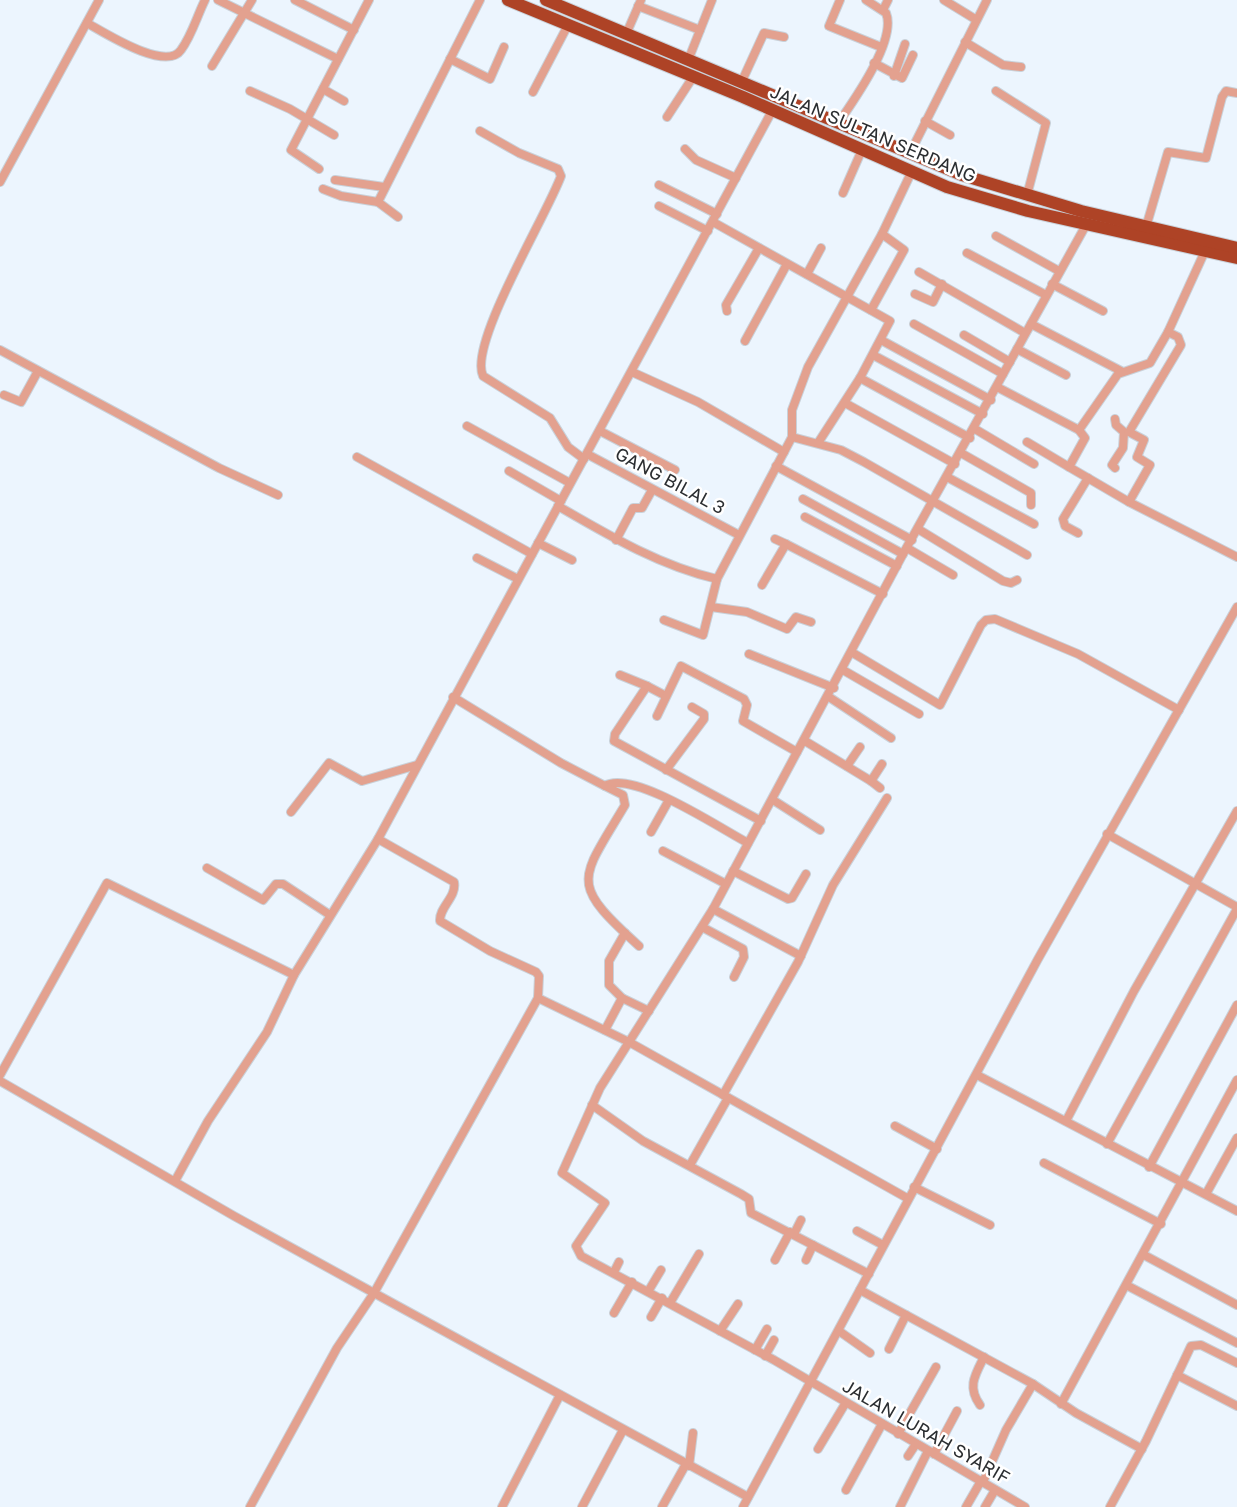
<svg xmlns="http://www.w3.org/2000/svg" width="1237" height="1507" viewBox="0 0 1237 1507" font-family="'Golos Text',sans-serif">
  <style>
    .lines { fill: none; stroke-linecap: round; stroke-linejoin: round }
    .minor-casing { stroke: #c9d1d9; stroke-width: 10 }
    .highway-casing { stroke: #c9d1d9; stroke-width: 14 }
    .minor { stroke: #e3a18f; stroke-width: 8 }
    .highway { stroke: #ae4326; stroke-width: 12 }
    .labels { text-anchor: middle; stroke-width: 5; stroke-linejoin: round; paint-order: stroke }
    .street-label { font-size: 18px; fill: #2b2e31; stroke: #fff }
  </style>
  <rect width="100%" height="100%" fill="#ecf5fe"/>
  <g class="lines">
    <defs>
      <g id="minor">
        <path d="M 218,0 L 338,59"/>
        <path d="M 295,0 L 354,30"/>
        <path d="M 840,0 L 829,26 L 881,47"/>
        <path d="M 944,0 L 975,19"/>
        <path d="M 638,6 L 700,30"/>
        <path d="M 883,10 L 888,0"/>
        <path d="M 87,23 C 105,33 166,72 181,50 C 192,35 197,16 205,0"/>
        <path d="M 627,32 L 641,0"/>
        <path d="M 965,42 L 1003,65 L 1021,67"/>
        <path d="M 689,58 L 712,0"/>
        <path d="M 450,59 L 490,79 L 504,47"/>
        <path d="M 874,63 L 902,78 L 913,55"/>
        <path d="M 212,66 L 252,0"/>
        <path d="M 894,76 L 905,44"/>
        <path d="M 742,81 L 764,33 L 784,37"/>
        <path d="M 323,89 L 344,101"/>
        <path d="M 250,91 L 290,109 L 334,135"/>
        <path d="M 996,91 L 1046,123 L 1027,195"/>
        <path d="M 533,92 L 568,25"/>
        <path d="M 667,117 L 693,77"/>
        <path d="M 925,121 L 950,135"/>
        <path d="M 839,122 C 854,100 897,40 886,13 L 866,0"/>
        <path d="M 480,131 L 519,153 L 558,169 L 561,176 C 547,215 468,344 483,376 L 550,418 L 568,447 L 584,459"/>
        <path d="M 685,149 L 696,160 L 736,178"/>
        <path d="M 910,153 L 987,0"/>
        <path d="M 319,169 L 291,150 L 369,0"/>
        <path d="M 335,180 L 384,187"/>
        <path d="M 0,182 L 99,0"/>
        <path d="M 659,185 L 717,214"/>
        <path d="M 323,189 L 341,196 L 378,202"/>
        <path d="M 843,193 L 861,152"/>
        <path d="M 659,206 L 708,231"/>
        <path d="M 398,217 L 378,202 L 480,0"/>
        <path d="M 713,222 L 890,321 L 860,378 L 818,443"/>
        <path d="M 1146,227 L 1168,152 L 1206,158 L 1222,97 L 1226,91 L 1237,93"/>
        <path d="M 996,236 L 1059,271"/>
        <path d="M 967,253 L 1046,295"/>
        <path d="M 919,272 L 1025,333"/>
        <path d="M 807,274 L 821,248"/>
        <path d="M 1052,284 L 1103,311"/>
        <path d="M 915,294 L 933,302 L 942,284"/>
        <path d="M 871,310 L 904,250 L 882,234"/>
        <path d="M 727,311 L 726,305 L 759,248"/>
        <path d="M 914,324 L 1003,374"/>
        <path d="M 1031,324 L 1121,371"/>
        <path d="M 964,335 L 1010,362"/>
        <path d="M 881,340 L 991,400"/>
        <path d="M 745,341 L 787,264"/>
        <path d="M 1017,349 L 1066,375"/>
        <path d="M 0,350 L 219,468 L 278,495"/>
        <path d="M 873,355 L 983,414"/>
        <path d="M 632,372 L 698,402 L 784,452"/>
        <path d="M 860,378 L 970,438"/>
        <path d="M 997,387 L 1079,430 L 1085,438 L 1069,467 L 1129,502 L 1237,557"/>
        <path d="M 4,395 L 21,402 L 38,371"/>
        <path d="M 845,403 L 955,464"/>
        <path d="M 1115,419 L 1116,425 L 1124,432 L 1123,448 L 1112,465 L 1115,468"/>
        <path d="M 467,426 L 570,483"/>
        <path d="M 975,429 L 1034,464"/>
        <path d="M 1079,430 L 1118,374 L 1150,363 L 1168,332 L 1205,251"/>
        <path d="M 600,431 L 675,470"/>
        <path d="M 792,437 L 841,450 L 864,462 L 1027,555"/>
        <path d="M 1027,442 L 1069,467"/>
        <path d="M 961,453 L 1031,493 L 1031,505"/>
        <path d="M 587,454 L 739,535"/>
        <path d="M 357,457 L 532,554"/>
        <path d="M 776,466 L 912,540"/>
        <path d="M 509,471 L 561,501"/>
        <path d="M 947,477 L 1034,524"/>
        <path d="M 803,499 L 903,554"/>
        <path d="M 1129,502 L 1150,465 L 1137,457 L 1144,440 L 1129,432 L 1181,345 L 1178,337 L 1168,332"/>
        <path d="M 558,506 C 608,535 660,566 717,579"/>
        <path d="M 805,517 L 897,566"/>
        <path d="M 918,529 L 1003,581 L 1011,583 L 1017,580"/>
        <path d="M 1078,533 L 1065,526 L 1063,519 L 1088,478"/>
        <path d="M 616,540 L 633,508 L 642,508 L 652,490"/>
        <path d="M 538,543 L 572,560"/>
        <path d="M 786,544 L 883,594"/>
        <path d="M 907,548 L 953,575"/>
        <path d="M 477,558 L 518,579"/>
        <path d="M 762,585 L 786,544 L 775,539"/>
        <path d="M 711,607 L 747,612 L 787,629 L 796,617 L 811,622"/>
        <path d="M 664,620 L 703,635 L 717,579 L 792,437 L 792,410 L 808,367 L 882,234 L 911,173"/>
        <path d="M 853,653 L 940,705 L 981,625 L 986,620 L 995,619 L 1078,654 L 1179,710"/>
        <path d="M 749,654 L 834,688"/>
        <path d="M 843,670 L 919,714"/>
        <path d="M 620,675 L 647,686 L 615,734 L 614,741 L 761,821"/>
        <path d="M 647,686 L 666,696"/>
        <path d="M 453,697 L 561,763 L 605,786 C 632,769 721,829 748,843"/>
        <path d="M 829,697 L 891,738"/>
        <path d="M 657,716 L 681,666 L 744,699 L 747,705 L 743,721 L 797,752"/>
        <path d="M 805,741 L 871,781 L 882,764"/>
        <path d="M 847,766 L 860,747"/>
        <path d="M 666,770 L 704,719 L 704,714 L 692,707"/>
        <path d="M 871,781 L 880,788"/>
        <path d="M 605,786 L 623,795 L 625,805 C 580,881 568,882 639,946"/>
        <path d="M 773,800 L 820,830"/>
        <path d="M 291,812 L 329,763 L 362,781 L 417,765"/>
        <path d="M 651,832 L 669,800"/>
        <path d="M 1107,834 L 1237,907"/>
        <path d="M 378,839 L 454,882 C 457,897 439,907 440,921 L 490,951 L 536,972 L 539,976 L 538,998 L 629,1042 L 907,1198"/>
        <path d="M 663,851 L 726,884"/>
        <path d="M 207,868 L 263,900 L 276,884 L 283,884 L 330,915"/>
        <path d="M 733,871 L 788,899 L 792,898 L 806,874"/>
        <path d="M 713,909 L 801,956"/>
        <path d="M 702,927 L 743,949 L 744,957 L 734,977"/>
        <path d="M 625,933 L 609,961 L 609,985 L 622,998 L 649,1011"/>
        <path d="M 538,998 L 374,1293 L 748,1497"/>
        <path d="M 605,1030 L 622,998"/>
        <path d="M 0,1075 L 107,883 L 294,975"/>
        <path d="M 977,1075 L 1237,1211"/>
        <path d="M 0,1081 L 234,1216 L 374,1293 L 337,1348 L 250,1507"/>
        <path d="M 723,1095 L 798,962 L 833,885 L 887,798"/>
        <path d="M 592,1105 L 643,1141 L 741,1194 L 749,1199 L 751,1213 L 869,1274"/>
        <path d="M 1066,1121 L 1134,991 L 1237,811"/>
        <path d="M 895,1126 L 937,1149"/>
        <path d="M 1107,1144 L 1237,909"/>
        <path d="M 1044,1163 L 1161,1224"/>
        <path d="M 690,1165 L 728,1098"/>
        <path d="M 1149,1167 L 1237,1005"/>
        <path d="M 175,1181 L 208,1121 L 267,1032 L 294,975 L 378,839 L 772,111"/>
        <path d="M 914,1187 L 990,1225"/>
        <path d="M 1206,1194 L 1237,1138"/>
        <path d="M 857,1231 L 883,1245"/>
        <path d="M 794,1234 L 801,1220"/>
        <path d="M 1144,1255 L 1237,1305"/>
        <path d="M 775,1260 L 790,1232"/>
        <path d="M 806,1260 L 813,1245"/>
        <path d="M 614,1272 L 619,1262"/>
        <path d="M 1128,1286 L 1237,1343"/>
        <path d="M 649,1290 L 661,1270"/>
        <path d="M 860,1290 L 1033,1384 L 1006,1430 L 983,1482"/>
        <path d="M 670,1303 L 699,1254"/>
        <path d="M 614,1313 L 632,1282"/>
        <path d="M 651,1317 L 662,1298"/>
        <path d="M 720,1331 L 738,1304"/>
        <path d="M 839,1331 L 870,1353"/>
        <path d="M 889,1349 L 906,1315"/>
        <path d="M 755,1350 L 767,1329"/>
        <path d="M 765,1356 L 774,1340"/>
        <path d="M 1177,1375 L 1237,1406"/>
        <path d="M 1033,1384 L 1076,1413 L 1142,1449"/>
        <path d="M 1061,1404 L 1237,1080"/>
        <path d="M 980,1405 C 967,1387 975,1375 984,1357"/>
        <path d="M 898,1434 L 936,1367"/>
        <path d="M 818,1449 L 845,1404"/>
        <path d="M 934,1454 L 957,1411"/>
        <path d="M 908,1456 L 916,1444"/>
        <path d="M 689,1466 L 693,1433"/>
        <path d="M 846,1490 L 882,1424"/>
        <path d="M 502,1507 L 560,1395"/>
        <path d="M 582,1507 L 623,1430"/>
        <path d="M 662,1507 L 686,1464"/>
        <path d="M 743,1507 L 1038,959 L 1237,607"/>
        <path d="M 900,1507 L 928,1451"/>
        <path d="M 966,1507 L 981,1481"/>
        <path d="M 985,1507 L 995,1490"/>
        <path d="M 1025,1507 L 774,1360 L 581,1256 L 576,1246 L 605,1203 L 562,1173 L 600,1088 L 713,909 L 903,554 L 1086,225"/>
        <path d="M 1110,1507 L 1146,1441 L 1191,1346 L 1201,1345 L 1237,1363"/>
      </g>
      <g id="highway">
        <path d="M 508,0 L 743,97 L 947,187 L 1028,211 L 1237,258"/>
        <path d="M 546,0 L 962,175 L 1081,211 L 1237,248"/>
      </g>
    </defs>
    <use href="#minor" class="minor-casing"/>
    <use href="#highway" class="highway-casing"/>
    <use href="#minor" class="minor"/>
    <use href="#highway" class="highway"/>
  </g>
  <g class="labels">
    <g class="street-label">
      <text transform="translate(873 134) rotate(23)" y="6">JALAN SULTAN SERDANG</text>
      <text transform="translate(670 481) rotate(28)" y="6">GANG BILAL 3</text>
      <text transform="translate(926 1432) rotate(30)" y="6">JALAN LURAH SYARIF</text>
    </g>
  </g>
</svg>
